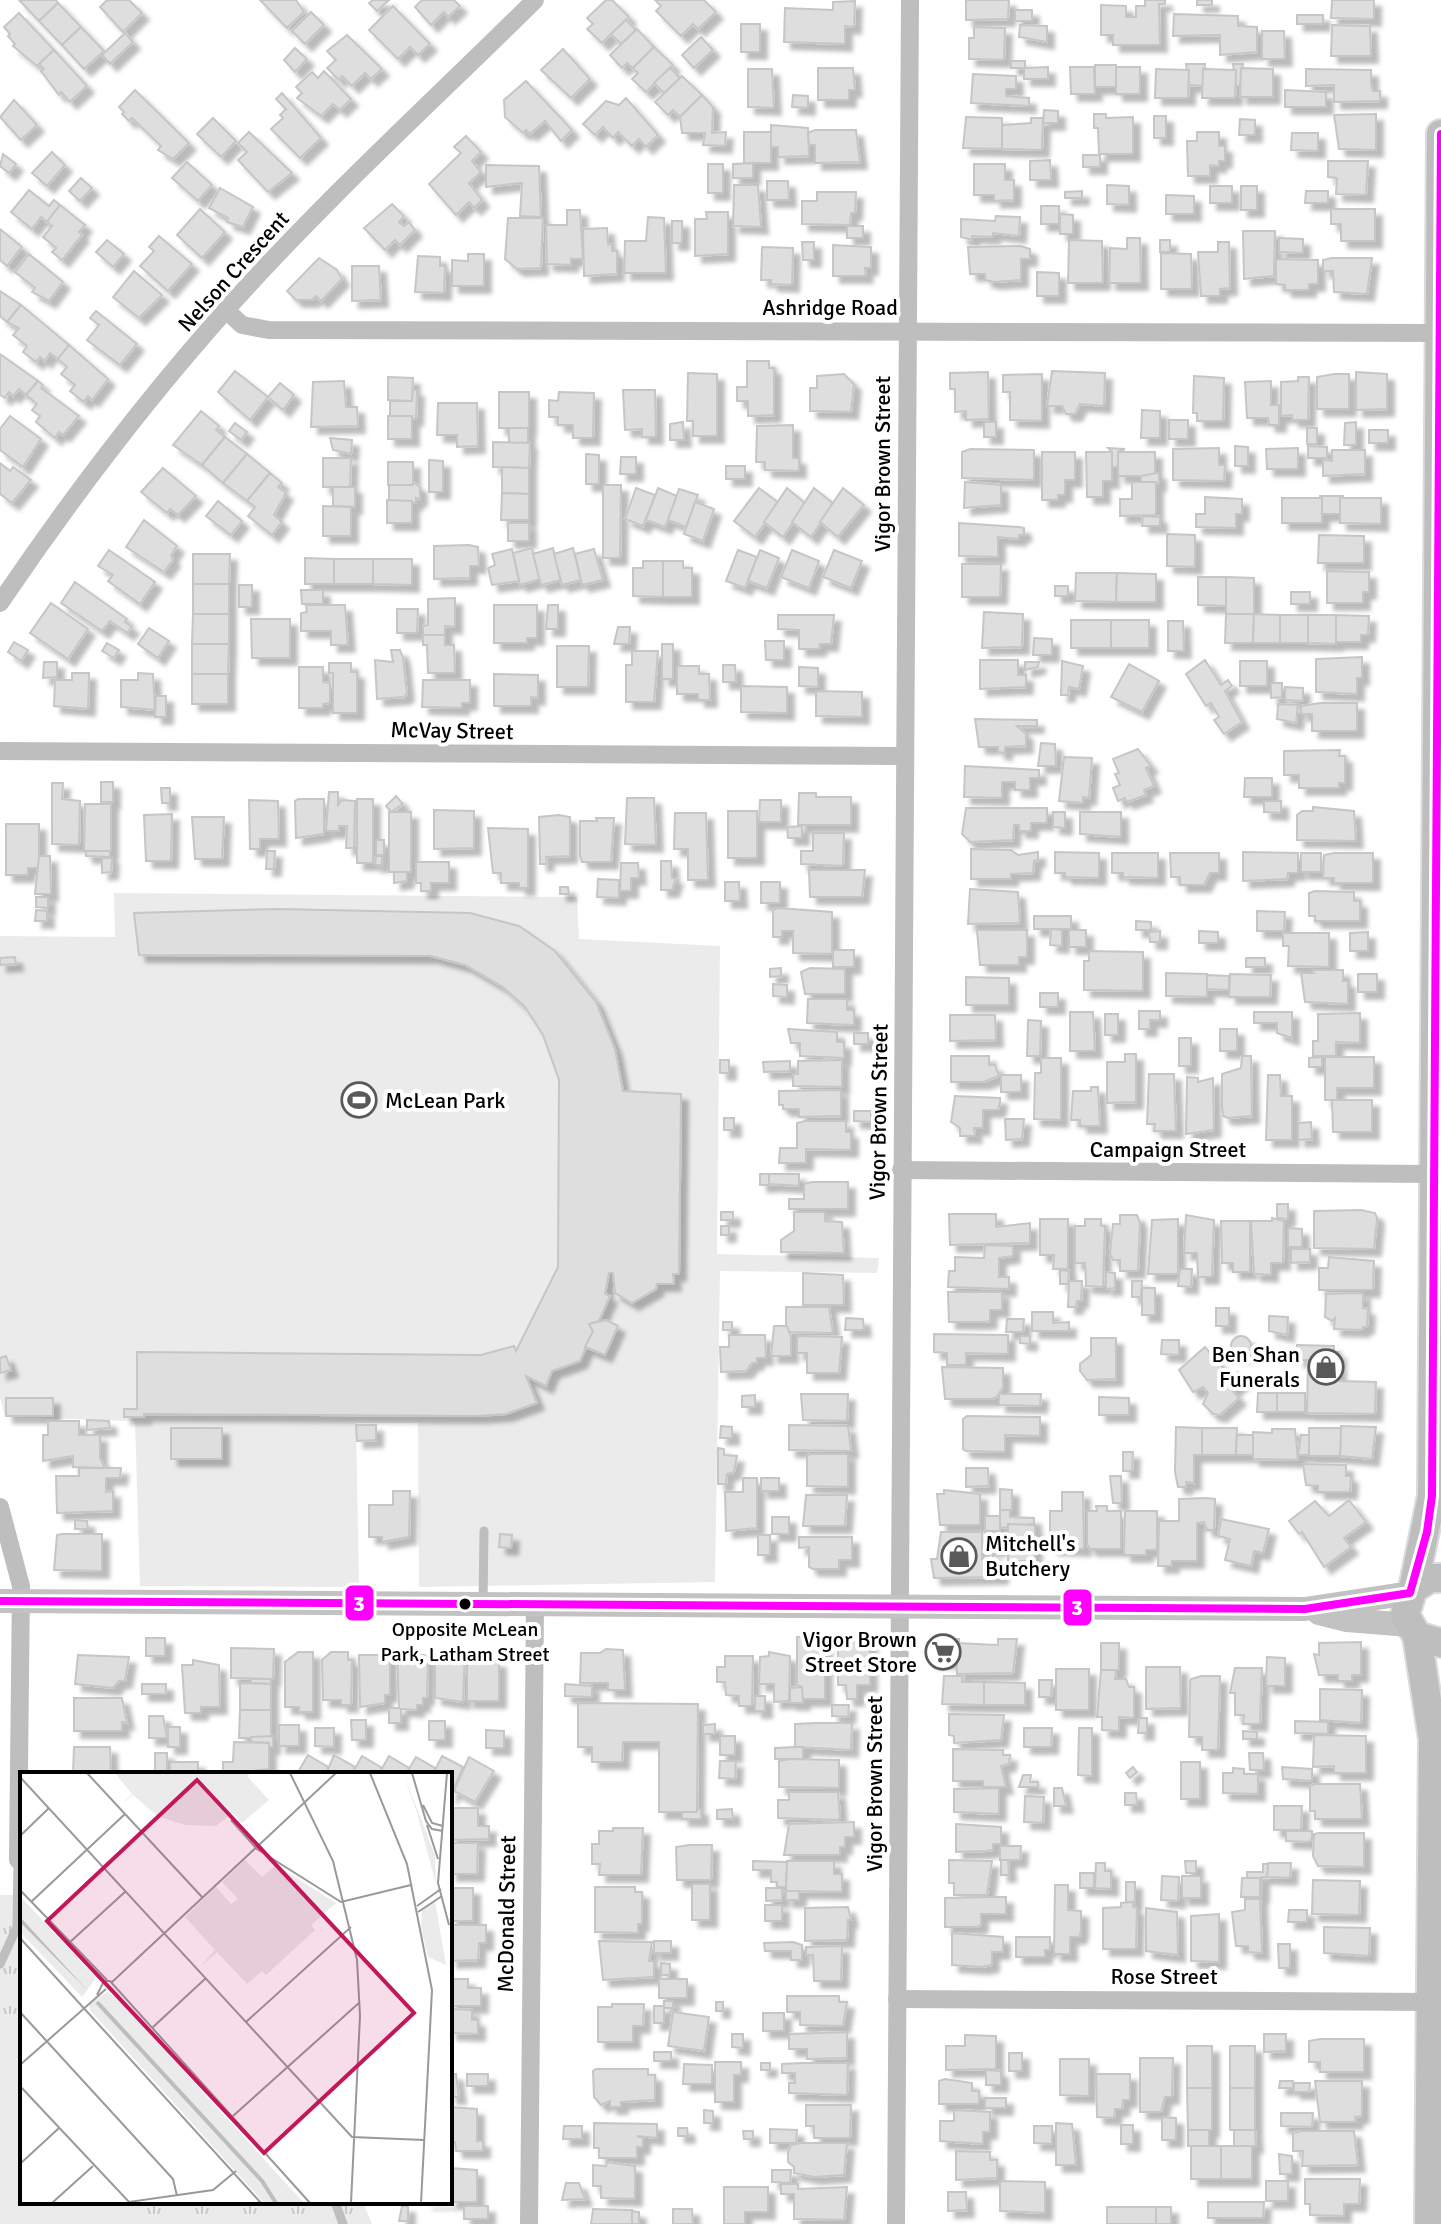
<svg xmlns="http://www.w3.org/2000/svg" width="1441" height="2224" viewBox="0 0 1441 2224" font-family="Signika,sans-serif">
  <style>
    .park { fill: url(#park-tufts) }
    .pitch { fill: #ebebeb }
    .building { fill: #dedede; stroke: #c6c6c6; stroke-width: 2; filter: url(#shadow) }
    .lines { fill: none; stroke-linecap: round; stroke-linejoin: round }
    .primary-casing { stroke: #dbdbdb; stroke-width: 32 }
    .lane { stroke: #bebebe; stroke-width: 9 }
    .street { stroke: #bebebe; stroke-width: 18 }
    .secondary { stroke: #c2c2c2; stroke-width: 24 }
    .primary { stroke: #bebebe; stroke-width: 28 }
    .bus-1-casing { stroke: #fff; stroke-width: 14 }
    .bus-1 { stroke: #f0f; stroke-width: 8 }
    .bus-dot { fill: #000; stroke: #fff; stroke-width: 3 }
    .labels { text-anchor: middle; stroke-width: 8; stroke-linejoin: round; paint-order: stroke }
    .bus-label { font-size: 20px; fill: #000; stroke: #fff }
    .street-label { font-size: 22px; fill: #000; stroke: #fff }
    .poi-label { font-size: 22px; fill: #000; stroke: #fff; text-anchor: start }
    .inset-river { fill: none; stroke: #bdbdbd; stroke-width: 4 }
    .inset-road { fill: none; stroke: #999; stroke-width: 2 }
    .view { fill: #c2185b; fill-opacity: 0.15; stroke: #c2185b; stroke-width: 4 }
    .inset-edge { fill: none; stroke: #000; stroke-width: 4 }
    .line-badge { stroke: #fff; stroke-width: 3 }
    .badge-label { font-size: 22px; text-anchor: middle; font-weight: bold; fill: #fff }
  </style>
  <defs>
    <pattern id="park-tufts" width="24" height="20" patternUnits="userSpaceOnUse" patternTransform="scale(2)"><rect width="24" height="20" fill="#ebebeb"/><path d="M3 7l-1-3M5 7V3M7 7l1-3M15 17l-1-3M17 17v-4M19 17l1-3" fill="none" stroke="#c8c8c8"/></pattern>
    <filter id="shadow"><feDropShadow dx="7" dy="7" stdDeviation="2" flood-color="#0004"/></filter>
  </defs>
  <rect width="100%" height="100%" fill="#fff"/>
  <path class="park" d="M 0,1895 L 22,1895 L 22,2202 L 363,2202 L 372,2224 L 0,2224 Z"/>
  <g class="pitch">
    <path d="M 114,893 L 577,897 L 579,939 L 720,946 L 717,1254 L 879,1258 L 877,1273 L 720,1271 L 715,1582 L 419,1587 L 418,1423 L 356,1423 L 359,1587 L 140,1586 L 135,1421 L 5,1417 L 0,1397 L 0,936 L 115,937 Z"/>
    <path d="M 0,2024 L 22,2026 L 22,2202 L 119,2202 L 108,2224 L 0,2224 Z"/>
  </g>
  <g class="building">
    <path d="M 19,0 L 56,0 L 58,3 L 39,21 Z"/>
    <path d="M 107,0 L 129,0 L 142,13 L 123,32 L 100,7 Z"/>
    <path d="M 260,0 L 296,0 L 304,12 L 287,28 Z"/>
    <path d="M 373,0 L 389,0 L 377,11 L 369,3 Z"/>
    <path d="M 422,0 L 454,0 L 460,6 L 448,17 L 444,12 L 431,25 L 415,7 Z"/>
    <path d="M 606,0 L 612,0 L 629,17 L 602,43 L 587,29 L 593,24 L 587,18 Z"/>
    <path d="M 655,0 L 704,0 L 716,12 L 698,29 L 693,24 L 681,36 L 656,11 L 661,6 Z"/>
    <path d="M 966,0 L 1009,0 L 1008,19 L 966,20 Z"/>
    <path d="M 1145,0 L 1165,0 L 1165,4 L 1159,4 L 1160,45 L 1113,45 L 1113,35 L 1101,35 L 1101,5 L 1126,6 L 1126,17 L 1136,17 L 1136,6 L 1145,6 Z"/>
    <rect x="1197" y="0" width="15" height="5"/>
    <path d="M 1332,0 L 1374,0 L 1374,19 L 1331,18 Z"/>
    <path d="M 855,1 L 854,27 L 845,26 L 845,44 L 784,42 L 785,8 L 833,10 L 833,2 Z"/>
    <path d="M 58,3 L 81,27 L 62,45 L 39,21 Z"/>
    <path d="M 393,6 L 430,44 L 418,55 L 410,47 L 398,59 L 369,30 Z"/>
    <rect x="1015" y="10" width="17" height="11"/>
    <path d="M 311,12 L 324,25 L 305,44 L 292,31 Z"/>
    <path d="M 19,13 L 54,50 L 37,66 L 13,46 L 15,44 L 8,36 L 10,34 L 4,27 Z"/>
    <path d="M 1174,14 L 1238,16 L 1238,26 L 1257,27 L 1257,52 L 1220,55 L 1220,35 L 1173,36 Z"/>
    <rect x="1297" y="15" width="26" height="9"/>
    <path d="M 626,20 L 636,30 L 621,44 L 611,34 Z"/>
    <rect x="741" y="24" width="19" height="28"/>
    <path d="M 1020,25 L 1047,26 L 1047,42 L 1019,37 Z"/>
    <path d="M 1332,25 L 1370,26 L 1371,56 L 1331,56 Z"/>
    <path d="M 81,27 L 104,51 L 84,69 L 62,45 Z"/>
    <path d="M 974,27 L 1005,28 L 1004,60 L 969,59 L 969,38 L 974,38 Z"/>
    <path d="M 637,29 L 654,47 L 633,68 L 627,63 L 622,68 L 610,55 Z"/>
    <path d="M 1262,31 L 1284,31 L 1285,59 L 1262,59 Z"/>
    <path d="M 125,33 L 133,42 L 110,64 L 102,55 Z"/>
    <path d="M 347,35 L 382,69 L 371,79 L 365,73 L 352,86 L 342,76 L 339,80 L 327,68 L 336,60 L 327,51 Z"/>
    <path d="M 701,37 L 713,50 L 694,68 L 682,55 Z"/>
    <path d="M 654,47 L 673,65 L 646,92 L 632,79 L 638,73 L 633,68 Z"/>
    <path d="M 295,48 L 307,59 L 295,72 L 284,60 Z"/>
    <path d="M 563,49 L 590,79 L 571,98 L 541,70 Z"/>
    <path d="M 54,50 L 87,86 L 70,102 L 61,92 L 59,95 L 41,71 L 44,69 L 39,64 Z"/>
    <path d="M 1011,61 L 1025,61 L 1025,68 L 1048,67 L 1048,79 L 1024,79 L 1024,68 L 1011,68 Z"/>
    <path d="M 1186,64 L 1205,64 L 1203,86 L 1189,85 Z"/>
    <path d="M 1233,64 L 1243,64 L 1240,86 L 1236,86 Z"/>
    <rect x="1095" y="65" width="21" height="22"/>
    <path d="M 1070,67 L 1094,67 L 1095,94 L 1071,94 Z"/>
    <rect x="1116" y="67" width="24" height="27"/>
    <path d="M 670,68 L 680,78 L 664,93 L 654,83 Z"/>
    <path d="M 818,68 L 853,68 L 855,90 L 849,90 L 849,100 L 818,100 Z"/>
    <path d="M 1241,68 L 1273,69 L 1273,97 L 1240,97 Z"/>
    <path d="M 748,69 L 772,69 L 774,108 L 748,107 Z"/>
    <path d="M 1156,69 L 1189,70 L 1188,98 L 1155,98 Z"/>
    <path d="M 1203,69 L 1236,70 L 1235,98 L 1202,98 Z"/>
    <path d="M 1306,69 L 1371,70 L 1371,84 L 1373,91 L 1380,91 L 1380,101 L 1334,102 L 1334,85 L 1306,86 Z"/>
    <path d="M 324,71 L 351,99 L 340,110 L 333,104 L 321,116 L 297,98 L 302,93 L 296,87 L 312,72 L 318,78 Z"/>
    <path d="M 973,74 L 1016,76 L 1016,89 L 1006,89 L 1006,96 L 1029,98 L 1029,106 L 971,103 Z"/>
    <path d="M 682,76 L 702,95 L 680,117 L 673,110 L 668,115 L 655,102 Z"/>
    <path d="M 526,81 L 572,130 L 561,141 L 545,121 L 530,134 L 526,130 L 523,133 L 505,117 L 504,100 Z"/>
    <path d="M 135,90 L 189,143 L 173,159 L 158,150 L 161,146 L 132,118 L 129,121 L 122,114 L 124,112 L 119,107 Z"/>
    <path d="M 1285,90 L 1326,92 L 1326,107 L 1285,107 Z"/>
    <path d="M 282,93 L 321,138 L 300,158 L 271,129 L 283,118 L 280,115 L 286,109 L 276,99 Z"/>
    <path d="M 702,95 L 713,107 L 712,133 L 726,132 L 725,146 L 703,145 L 705,133 L 682,133 L 680,117 Z"/>
    <path d="M 793,95 L 808,96 L 808,108 L 792,107 Z"/>
    <path d="M 626,98 L 658,135 L 646,147 L 639,139 L 632,146 L 618,132 L 613,138 L 603,127 L 595,135 L 583,124 L 606,101 L 619,105 Z"/>
    <path d="M 14,100 L 37,125 L 21,140 L 0,117 Z"/>
    <path d="M 1044,110 L 1058,111 L 1058,123 L 1043,123 Z"/>
    <path d="M 1094,114 L 1106,114 L 1106,118 L 1133,117 L 1133,154 L 1099,154 L 1098,128 L 1094,128 Z"/>
    <path d="M 1376,114 L 1376,150 L 1339,149 L 1334,115 Z"/>
    <rect x="1154" y="116" width="12" height="22"/>
    <path d="M 966,117 L 1002,118 L 1002,149 L 963,148 Z"/>
    <path d="M 213,118 L 236,141 L 221,157 L 197,134 Z"/>
    <path d="M 1031,118 L 1043,118 L 1042,150 L 1002,149 L 1002,125 L 1031,123 Z"/>
    <path d="M 1240,119 L 1255,120 L 1255,135 L 1239,135 Z"/>
    <path d="M 771,125 L 808,128 L 809,156 L 778,157 L 778,147 L 771,147 Z"/>
    <path d="M 815,130 L 856,130 L 860,162 L 815,163 L 815,145 L 809,145 L 808,133 Z"/>
    <path d="M 249,132 L 292,173 L 268,192 L 238,160 L 247,152 L 238,143 Z"/>
    <rect x="744" y="132" width="27" height="31"/>
    <path d="M 1197,132 L 1219,132 L 1219,146 L 1225,146 L 1225,161 L 1219,161 L 1219,166 L 1210,165 L 1210,176 L 1188,176 L 1187,141 L 1197,141 Z"/>
    <path d="M 1292,133 L 1318,133 L 1318,151 L 1291,150 Z"/>
    <path d="M 466,136 L 481,152 L 472,161 L 481,172 L 469,183 L 482,200 L 474,208 L 469,202 L 456,215 L 429,184 L 461,153 L 454,147 Z"/>
    <path d="M 52,152 L 65,165 L 47,186 L 32,173 Z"/>
    <path d="M 3,154 L 16,164 L 9,173 L 0,166 Z"/>
    <rect x="1083" y="155" width="17" height="12"/>
    <path d="M 1050,160 L 1051,180 L 1030,180 L 1030,161 Z"/>
    <path d="M 1328,161 L 1368,161 L 1366,195 L 1336,194 L 1337,178 L 1328,177 Z"/>
    <path d="M 187,162 L 212,185 L 198,201 L 172,178 Z"/>
    <path d="M 753,163 L 753,178 L 733,178 L 733,164 Z"/>
    <rect x="708" y="164" width="15" height="29"/>
    <path d="M 974,164 L 1005,164 L 1005,180 L 1014,180 L 1014,200 L 994,201 L 994,195 L 974,195 Z"/>
    <path d="M 486,165 L 539,166 L 541,217 L 520,216 L 522,183 L 486,187 Z"/>
    <path d="M 81,178 L 92,188 L 80,201 L 69,191 Z"/>
    <path d="M 767,181 L 788,181 L 789,200 L 767,200 Z"/>
    <path d="M 734,185 L 758,185 L 761,227 L 733,226 Z"/>
    <path d="M 1107,185 L 1129,186 L 1129,205 L 1107,204 Z"/>
    <rect x="1210" y="186" width="22" height="17"/>
    <rect x="1241" y="186" width="16" height="24"/>
    <path d="M 220,188 L 253,207 L 243,227 L 227,222 L 228,218 L 209,208 Z"/>
    <path d="M 29,190 L 49,206 L 54,200 L 60,205 L 47,222 L 41,217 L 32,229 L 11,212 Z"/>
    <path d="M 1082,191 L 1082,198 L 1065,198 L 1065,192 Z"/>
    <path d="M 1306,191 L 1328,191 L 1328,203 L 1305,203 Z"/>
    <path d="M 817,192 L 856,192 L 855,213 L 851,213 L 850,225 L 802,224 L 802,201 L 817,201 Z"/>
    <path d="M 1166,195 L 1194,196 L 1194,214 L 1166,214 Z"/>
    <path d="M 392,204 L 404,216 L 399,222 L 404,226 L 409,222 L 415,230 L 400,245 L 395,240 L 385,250 L 364,228 Z"/>
    <path d="M 60,205 L 85,225 L 79,232 L 82,235 L 62,260 L 52,252 L 56,248 L 43,237 L 52,226 L 47,222 Z"/>
    <rect x="1041" y="206" width="18" height="18"/>
    <path d="M 200,209 L 225,232 L 202,258 L 177,235 Z"/>
    <path d="M 1331,209 L 1375,209 L 1375,241 L 1341,241 L 1341,224 L 1331,224 Z"/>
    <path d="M 567,210 L 580,210 L 583,259 L 571,259 L 571,265 L 547,264 L 546,225 L 567,225 Z"/>
    <path d="M 706,212 L 728,212 L 728,254 L 695,256 L 695,219 L 707,219 Z"/>
    <path d="M 1060,214 L 1073,215 L 1073,234 L 1060,234 Z"/>
    <path d="M 996,216 L 1020,217 L 1019,236 L 993,233 L 993,237 L 972,236 L 972,240 L 961,237 L 961,219 L 995,221 Z"/>
    <path d="M 648,217 L 664,218 L 666,273 L 624,273 L 625,241 L 646,241 Z"/>
    <path d="M 508,218 L 543,218 L 541,268 L 517,269 L 505,259 Z"/>
    <rect x="672" y="221" width="10" height="22"/>
    <rect x="847" y="226" width="16" height="12"/>
    <path d="M 607,228 L 608,244 L 612,245 L 612,251 L 617,251 L 617,274 L 584,276 L 583,229 Z"/>
    <path d="M 0,229 L 22,247 L 7,266 L 0,260 Z"/>
    <path d="M 1243,231 L 1275,231 L 1274,276 L 1244,279 Z"/>
    <path d="M 159,236 L 192,264 L 168,291 L 140,266 L 154,251 L 149,247 Z"/>
    <path d="M 1127,238 L 1140,238 L 1141,283 L 1109,283 L 1110,248 L 1127,249 Z"/>
    <path d="M 1279,238 L 1303,239 L 1303,253 L 1279,252 Z"/>
    <path d="M 107,240 L 124,254 L 113,267 L 96,252 Z"/>
    <path d="M 1069,240 L 1102,241 L 1103,283 L 1068,283 Z"/>
    <rect x="1160" y="240" width="10" height="12"/>
    <path d="M 802,242 L 814,242 L 814,260 L 803,260 Z"/>
    <path d="M 1218,242 L 1229,242 L 1230,288 L 1220,289 L 1220,296 L 1201,296 L 1198,252 L 1218,252 Z"/>
    <path d="M 833,245 L 871,247 L 871,268 L 865,268 L 866,276 L 833,276 Z"/>
    <path d="M 1021,246 L 1030,249 L 1030,259 L 1021,259 L 1021,280 L 994,282 L 985,280 L 985,274 L 970,274 L 968,247 Z"/>
    <path d="M 762,247 L 793,248 L 792,285 L 771,284 L 771,280 L 761,280 Z"/>
    <path d="M 1161,253 L 1191,254 L 1192,289 L 1161,289 Z"/>
    <path d="M 29,254 L 63,282 L 49,301 L 32,292 L 35,288 L 15,272 Z"/>
    <path d="M 468,254 L 484,254 L 484,286 L 452,286 L 452,260 L 468,261 Z"/>
    <path d="M 418,256 L 440,257 L 440,266 L 445,266 L 444,293 L 415,292 Z"/>
    <path d="M 319,258 L 337,270 L 342,279 L 321,301 L 316,296 L 312,300 L 296,300 L 287,291 Z"/>
    <path d="M 1332,258 L 1372,258 L 1367,294 L 1334,292 L 1333,271 L 1323,271 L 1323,260 Z"/>
    <path d="M 1276,259 L 1318,260 L 1318,284 L 1309,284 L 1309,290 L 1285,290 L 1285,285 L 1276,284 Z"/>
    <path d="M 352,266 L 379,266 L 381,300 L 352,301 Z"/>
    <path d="M 134,271 L 162,295 L 139,318 L 113,297 Z"/>
    <path d="M 1037,272 L 1059,273 L 1059,296 L 1037,296 Z"/>
    <path d="M 0,291 L 21,305 L 7,322 L 0,316 Z"/>
    <path d="M 21,305 L 69,345 L 58,359 L 50,353 L 45,361 L 40,357 L 36,362 L 23,352 L 27,346 L 13,335 L 19,328 L 7,322 Z"/>
    <path d="M 96,311 L 137,344 L 120,365 L 87,340 L 99,325 L 90,318 Z"/>
    <path d="M 69,345 L 108,379 L 92,400 L 88,396 L 84,402 L 70,391 L 75,385 L 61,374 L 67,367 L 58,359 Z"/>
    <path d="M 0,354 L 38,381 L 26,395 L 19,389 L 13,396 L 9,392 L 5,398 L 0,395 Z"/>
    <path d="M 747,361 L 769,361 L 769,368 L 774,368 L 774,415 L 748,416 L 748,401 L 737,401 L 737,387 L 747,387 Z"/>
    <path d="M 235,371 L 268,397 L 250,420 L 218,392 Z"/>
    <path d="M 1052,371 L 1105,373 L 1104,406 L 1080,404 L 1075,414 L 1066,414 L 1062,406 L 1047,406 Z"/>
    <path d="M 988,372 L 989,419 L 966,420 L 966,411 L 955,412 L 955,389 L 950,389 L 950,373 Z"/>
    <path d="M 1356,372 L 1387,374 L 1387,409 L 1356,410 Z"/>
    <path d="M 688,373 L 717,374 L 717,436 L 693,436 L 693,421 L 687,421 Z"/>
    <path d="M 844,374 L 854,384 L 851,412 L 810,411 L 810,388 L 817,388 L 817,376 Z"/>
    <path d="M 1042,374 L 1042,421 L 1010,420 L 1010,392 L 1003,392 L 1003,375 Z"/>
    <path d="M 1334,374 L 1349,374 L 1349,409 L 1317,409 L 1317,377 Z"/>
    <path d="M 1194,376 L 1224,378 L 1223,421 L 1197,421 L 1197,413 L 1193,413 Z"/>
    <path d="M 388,377 L 413,378 L 412,401 L 388,400 Z"/>
    <path d="M 1298,377 L 1309,377 L 1308,420 L 1292,420 L 1292,415 L 1281,416 L 1281,382 L 1298,381 Z"/>
    <path d="M 38,381 L 43,385 L 41,388 L 79,416 L 63,435 L 59,432 L 55,438 L 36,422 L 40,416 L 32,410 L 37,404 L 26,395 Z"/>
    <path d="M 344,381 L 346,407 L 357,407 L 358,426 L 311,427 L 313,382 Z"/>
    <path d="M 1271,381 L 1271,405 L 1279,405 L 1279,425 L 1269,425 L 1268,418 L 1247,418 L 1245,382 Z"/>
    <path d="M 280,383 L 294,395 L 283,410 L 268,397 Z"/>
    <path d="M 413,390 L 417,390 L 416,419 L 390,416 L 390,401 L 412,401 Z"/>
    <path d="M 623,390 L 655,390 L 656,437 L 642,437 L 642,429 L 625,430 Z"/>
    <rect x="499" y="392" width="30" height="36"/>
    <path d="M 559,392 L 594,393 L 593,438 L 573,438 L 573,425 L 558,425 L 558,417 L 549,417 L 549,400 L 558,401 Z"/>
    <path d="M 438,403 L 477,403 L 478,446 L 457,447 L 457,435 L 437,435 Z"/>
    <path d="M 1142,410 L 1160,411 L 1160,438 L 1141,438 Z"/>
    <path d="M 201,411 L 219,426 L 216,430 L 225,437 L 202,465 L 173,445 Z"/>
    <path d="M 10,416 L 41,439 L 23,467 L 0,450 L 0,429 Z"/>
    <rect x="388" y="416" width="24" height="23"/>
    <rect x="1169" y="420" width="19" height="19"/>
    <path d="M 683,422 L 684,440 L 670,440 L 670,424 Z"/>
    <rect x="984" y="422" width="12" height="15"/>
    <path d="M 1356,422 L 1356,445 L 1344,445 L 1345,423 Z"/>
    <path d="M 235,423 L 247,432 L 241,440 L 229,431 Z"/>
    <path d="M 793,425 L 793,458 L 799,458 L 799,471 L 765,470 L 765,462 L 756,462 L 757,426 Z"/>
    <rect x="509" y="428" width="19" height="15"/>
    <rect x="1307" y="428" width="10" height="16"/>
    <rect x="1369" y="430" width="19" height="13"/>
    <path d="M 225,437 L 247,454 L 223,483 L 202,465 Z"/>
    <path d="M 330,438 L 352,440 L 351,454 L 333,450 Z"/>
    <path d="M 493,442 L 530,443 L 529,468 L 493,467 Z"/>
    <path d="M 1235,446 L 1248,447 L 1248,466 L 1235,466 Z"/>
    <path d="M 1308,446 L 1327,447 L 1327,458 L 1308,458 Z"/>
    <path d="M 1108,448 L 1125,449 L 1118,452 L 1118,467 L 1112,467 L 1112,452 Z"/>
    <path d="M 1219,448 L 1219,465 L 1225,465 L 1224,481 L 1173,480 L 1173,449 Z"/>
    <path d="M 1298,448 L 1298,469 L 1267,469 L 1266,449 Z"/>
    <path d="M 970,449 L 1034,450 L 1034,480 L 962,478 L 962,452 Z"/>
    <path d="M 1332,450 L 1365,450 L 1365,474 L 1323,476 L 1323,460 L 1332,461 Z"/>
    <path d="M 1042,452 L 1075,452 L 1075,480 L 1065,480 L 1065,495 L 1058,495 L 1058,500 L 1042,500 Z"/>
    <path d="M 1086,452 L 1112,452 L 1112,481 L 1103,481 L 1103,497 L 1087,497 Z"/>
    <rect x="1118" y="452" width="37" height="24"/>
    <path d="M 247,454 L 270,473 L 247,501 L 223,483 Z"/>
    <path d="M 586,454 L 599,455 L 599,484 L 586,484 Z"/>
    <path d="M 621,457 L 636,457 L 636,474 L 620,474 Z"/>
    <path d="M 323,458 L 351,458 L 350,487 L 323,487 Z"/>
    <path d="M 429,460 L 443,461 L 443,492 L 429,492 Z"/>
    <rect x="388" y="462" width="25" height="23"/>
    <path d="M 0,463 L 10,471 L 13,467 L 31,480 L 12,503 L 0,494 Z"/>
    <rect x="726" y="466" width="19" height="13"/>
    <path d="M 502,467 L 529,468 L 529,494 L 502,493 Z"/>
    <path d="M 163,468 L 196,496 L 178,515 L 170,509 L 167,513 L 141,492 Z"/>
    <path d="M 270,473 L 282,483 L 278,487 L 286,493 L 274,515 L 282,522 L 272,535 L 248,516 L 255,507 L 247,501 Z"/>
    <path d="M 1156,473 L 1159,473 L 1159,484 L 1141,482 L 1141,476 Z"/>
    <path d="M 413,482 L 420,487 L 420,499 L 416,498 L 416,503 L 389,500 L 389,485 L 413,485 Z"/>
    <path d="M 965,482 L 1001,485 L 1001,505 L 964,508 Z"/>
    <path d="M 1132,482 L 1156,482 L 1156,515 L 1120,516 L 1120,499 L 1132,499 Z"/>
    <path d="M 603,485 L 621,485 L 620,558 L 603,558 Z"/>
    <path d="M 333,487 L 355,487 L 355,507 L 333,506 Z"/>
    <path d="M 636,488 L 655,495 L 643,526 L 625,519 Z"/>
    <path d="M 658,488 L 677,496 L 665,527 L 646,520 Z"/>
    <path d="M 759,488 L 779,503 L 755,537 L 734,521 Z"/>
    <path d="M 787,488 L 806,504 L 783,537 L 764,522 Z"/>
    <path d="M 814,488 L 834,504 L 811,537 L 792,522 Z"/>
    <path d="M 843,488 L 864,505 L 838,537 L 820,522 Z"/>
    <path d="M 679,489 L 698,495 L 686,527 L 668,520 Z"/>
    <path d="M 502,493 L 529,494 L 529,520 L 501,520 Z"/>
    <path d="M 1320,496 L 1343,496 L 1340,514 L 1322,514 Z"/>
    <path d="M 1205,497 L 1242,499 L 1242,514 L 1236,514 L 1236,528 L 1196,527 L 1196,514 L 1205,514 Z"/>
    <rect x="1282" y="498" width="40" height="25"/>
    <path d="M 1340,498 L 1381,498 L 1381,524 L 1340,523 Z"/>
    <path d="M 387,500 L 412,501 L 412,523 L 387,523 Z"/>
    <path d="M 218,501 L 242,521 L 231,535 L 206,516 Z"/>
    <path d="M 695,502 L 714,509 L 703,541 L 684,534 Z"/>
    <path d="M 323,506 L 351,507 L 351,536 L 323,536 Z"/>
    <path d="M 1143,516 L 1160,517 L 1160,526 L 1142,526 Z"/>
    <path d="M 144,520 L 177,546 L 171,555 L 173,560 L 164,572 L 126,547 Z"/>
    <rect x="508" y="523" width="21" height="18"/>
    <path d="M 959,523 L 1019,527 L 1024,528 L 1024,535 L 1019,535 L 1019,539 L 998,537 L 998,557 L 959,556 Z"/>
    <path d="M 1167,534 L 1195,535 L 1195,567 L 1167,566 Z"/>
    <path d="M 1319,535 L 1364,536 L 1364,563 L 1318,563 Z"/>
    <path d="M 469,545 L 478,547 L 479,566 L 470,566 L 470,578 L 434,579 L 434,546 Z"/>
    <path d="M 532,548 L 540,579 L 520,585 L 513,553 Z"/>
    <path d="M 553,548 L 561,580 L 541,585 L 533,554 Z"/>
    <path d="M 573,548 L 581,580 L 562,585 L 554,554 Z"/>
    <path d="M 512,549 L 519,581 L 492,585 L 488,568 L 495,565 L 492,554 Z"/>
    <path d="M 594,549 L 603,580 L 582,585 L 575,554 Z"/>
    <path d="M 109,550 L 155,582 L 140,604 L 108,581 L 113,575 L 98,566 Z"/>
    <path d="M 738,550 L 757,557 L 745,588 L 726,581 Z"/>
    <path d="M 760,550 L 779,558 L 767,588 L 748,581 Z"/>
    <path d="M 792,550 L 819,561 L 809,588 L 781,577 Z"/>
    <path d="M 834,550 L 862,561 L 851,588 L 823,577 Z"/>
    <path d="M 193,554 L 230,554 L 229,584 L 193,584 Z"/>
    <path d="M 305,558 L 334,559 L 334,584 L 305,584 Z"/>
    <rect x="334" y="559" width="39" height="25"/>
    <path d="M 373,559 L 412,559 L 412,585 L 373,584 Z"/>
    <path d="M 643,561 L 663,561 L 663,597 L 633,596 L 633,568 L 643,568 Z"/>
    <path d="M 663,561 L 683,561 L 683,568 L 692,568 L 692,597 L 663,597 Z"/>
    <path d="M 962,564 L 1001,564 L 1000,597 L 962,597 Z"/>
    <path d="M 1327,571 L 1369,572 L 1369,592 L 1363,592 L 1363,603 L 1327,603 Z"/>
    <path d="M 1076,573 L 1117,573 L 1116,602 L 1075,601 Z"/>
    <path d="M 1117,573 L 1156,574 L 1156,602 L 1116,602 Z"/>
    <path d="M 1198,577 L 1226,577 L 1226,606 L 1198,605 Z"/>
    <path d="M 1226,577 L 1254,578 L 1254,614 L 1226,614 Z"/>
    <path d="M 75,582 L 127,619 L 125,622 L 132,627 L 127,633 L 110,621 L 102,631 L 61,603 Z"/>
    <rect x="193" y="584" width="36" height="30"/>
    <rect x="239" y="585" width="13" height="22"/>
    <rect x="1055" y="586" width="13" height="10"/>
    <path d="M 301,590 L 323,590 L 323,604 L 302,604 Z"/>
    <rect x="1291" y="592" width="19" height="12"/>
    <path d="M 455,598 L 455,627 L 445,626 L 445,635 L 423,635 L 423,626 L 428,625 L 428,599 Z"/>
    <path d="M 51,603 L 88,629 L 68,659 L 30,633 Z"/>
    <path d="M 306,605 L 345,605 L 348,645 L 331,645 L 331,631 L 301,631 L 301,613 L 307,612 Z"/>
    <path d="M 494,605 L 537,605 L 537,638 L 527,638 L 527,643 L 494,643 Z"/>
    <path d="M 548,605 L 558,605 L 558,629 L 546,629 Z"/>
    <path d="M 397,609 L 418,609 L 417,633 L 397,633 Z"/>
    <path d="M 984,612 L 1023,614 L 1022,647 L 982,648 Z"/>
    <path d="M 193,614 L 229,614 L 229,644 L 192,644 Z"/>
    <path d="M 1226,614 L 1254,614 L 1253,643 L 1225,643 Z"/>
    <path d="M 1254,614 L 1280,615 L 1280,643 L 1253,643 Z"/>
    <path d="M 778,615 L 834,615 L 831,644 L 820,644 L 819,649 L 799,649 L 799,630 L 778,629 Z"/>
    <rect x="1280" y="615" width="28" height="28"/>
    <path d="M 1308,615 L 1336,615 L 1336,644 L 1308,643 Z"/>
    <path d="M 1336,615 L 1369,616 L 1368,635 L 1361,635 L 1361,642 L 1336,642 Z"/>
    <path d="M 251,619 L 290,619 L 290,658 L 252,658 Z"/>
    <rect x="1071" y="620" width="40" height="28"/>
    <rect x="1111" y="620" width="38" height="28"/>
    <path d="M 1168,621 L 1183,621 L 1184,651 L 1168,651 Z"/>
    <path d="M 618,627 L 630,627 L 629,644 L 614,644 Z"/>
    <path d="M 149,628 L 169,641 L 158,658 L 138,644 Z"/>
    <path d="M 423,635 L 445,635 L 445,645 L 454,645 L 455,673 L 428,673 L 427,645 L 423,645 Z"/>
    <path d="M 1034,638 L 1052,639 L 1052,655 L 1033,655 Z"/>
    <path d="M 765,641 L 784,641 L 784,660 L 766,660 Z"/>
    <path d="M 14,642 L 28,650 L 21,661 L 8,652 Z"/>
    <path d="M 107,643 L 119,650 L 114,658 L 102,651 Z"/>
    <path d="M 192,644 L 229,644 L 228,674 L 192,674 Z"/>
    <rect x="662" y="644" width="11" height="35"/>
    <path d="M 557,646 L 589,646 L 588,687 L 557,687 Z"/>
    <path d="M 391,650 L 400,650 L 403,658 L 407,694 L 404,697 L 377,699 L 375,660 L 393,662 Z"/>
    <path d="M 632,651 L 658,651 L 654,702 L 626,702 L 626,665 L 632,665 Z"/>
    <path d="M 1362,657 L 1362,678 L 1357,678 L 1357,694 L 1316,692 L 1316,659 Z"/>
    <path d="M 980,660 L 1018,660 L 1018,675 L 1026,675 L 1026,687 L 980,689 Z"/>
    <path d="M 1205,660 L 1221,685 L 1228,680 L 1232,686 L 1225,691 L 1242,722 L 1224,734 L 1214,720 L 1219,717 L 1211,703 L 1206,706 L 1186,674 Z"/>
    <path d="M 1062,661 L 1083,666 L 1079,689 L 1069,687 L 1068,695 L 1061,695 Z"/>
    <rect x="1240" y="661" width="27" height="25"/>
    <path d="M 44,662 L 57,662 L 57,677 L 43,678 Z"/>
    <path d="M 1025,662 L 1039,662 L 1038,667 L 1025,670 Z"/>
    <path d="M 329,663 L 351,663 L 351,672 L 357,672 L 357,713 L 333,713 L 333,673 L 329,673 Z"/>
    <path d="M 1129,664 L 1159,681 L 1142,712 L 1111,697 Z"/>
    <path d="M 723,665 L 735,665 L 736,682 L 723,682 Z"/>
    <path d="M 677,666 L 699,666 L 699,674 L 709,674 L 710,700 L 698,700 L 698,694 L 677,694 Z"/>
    <path d="M 299,667 L 323,667 L 323,682 L 330,683 L 330,703 L 323,704 L 323,708 L 299,708 Z"/>
    <path d="M 799,667 L 818,668 L 818,687 L 799,686 Z"/>
    <path d="M 72,673 L 89,673 L 88,709 L 54,706 L 55,680 L 72,680 Z"/>
    <path d="M 138,673 L 153,674 L 155,710 L 121,707 L 121,680 L 138,680 Z"/>
    <rect x="192" y="674" width="36" height="30"/>
    <path d="M 494,674 L 538,675 L 538,698 L 531,697 L 531,706 L 494,706 Z"/>
    <path d="M 423,680 L 470,680 L 470,703 L 462,703 L 462,708 L 422,707 Z"/>
    <path d="M 1271,683 L 1282,683 L 1282,697 L 1271,698 Z"/>
    <path d="M 741,686 L 787,687 L 787,713 L 741,712 Z"/>
    <path d="M 1285,687 L 1303,688 L 1303,701 L 1285,700 Z"/>
    <path d="M 816,691 L 862,692 L 862,717 L 816,716 Z"/>
    <path d="M 156,696 L 166,696 L 166,717 L 155,717 Z"/>
    <path d="M 1320,703 L 1357,703 L 1357,731 L 1312,731 L 1312,714 L 1301,714 L 1301,706 Z"/>
    <path d="M 1278,704 L 1298,705 L 1296,723 L 1277,719 Z"/>
    <path d="M 975,719 L 1037,720 L 1037,726 L 1017,726 L 1026,734 L 1026,746 L 1005,747 L 1005,753 L 998,752 L 998,747 L 979,747 Z"/>
    <path d="M 1041,743 L 1055,744 L 1056,766 L 1038,766 Z"/>
    <path d="M 1138,749 L 1151,766 L 1146,768 L 1154,786 L 1144,790 L 1146,795 L 1127,802 L 1125,798 L 1118,801 L 1113,788 L 1120,785 L 1115,774 L 1119,773 L 1113,759 Z"/>
    <path d="M 1340,750 L 1339,756 L 1345,756 L 1345,783 L 1339,783 L 1339,788 L 1299,788 L 1299,775 L 1284,775 L 1284,751 Z"/>
    <path d="M 1064,757 L 1092,758 L 1089,798 L 1083,797 L 1083,803 L 1059,801 Z"/>
    <path d="M 965,766 L 1039,770 L 1039,778 L 1030,778 L 1030,790 L 1015,790 L 1015,782 L 1002,782 L 1002,798 L 964,797 Z"/>
    <path d="M 1245,778 L 1272,778 L 1272,797 L 1244,797 Z"/>
    <rect x="101" y="782" width="12" height="20"/>
    <path d="M 52,783 L 63,783 L 62,799 L 80,801 L 79,845 L 52,844 Z"/>
    <path d="M 161,788 L 170,788 L 170,803 L 162,803 Z"/>
    <path d="M 329,792 L 338,792 L 338,805 L 342,800 L 355,801 L 354,848 L 346,848 L 347,826 L 339,826 L 339,831 L 326,831 Z"/>
    <path d="M 799,793 L 816,793 L 816,797 L 851,797 L 851,825 L 798,825 Z"/>
    <path d="M 396,796 L 403,804 L 391,812 L 386,806 Z"/>
    <path d="M 627,798 L 654,798 L 656,845 L 625,844 Z"/>
    <path d="M 298,799 L 324,799 L 324,834 L 296,838 L 295,801 Z"/>
    <rect x="357" y="799" width="16" height="64"/>
    <path d="M 249,800 L 278,801 L 279,839 L 260,839 L 260,849 L 250,849 Z"/>
    <path d="M 760,800 L 781,800 L 781,822 L 759,822 Z"/>
    <path d="M 1264,801 L 1281,801 L 1281,813 L 1264,812 Z"/>
    <path d="M 85,804 L 111,804 L 111,851 L 84,851 Z"/>
    <path d="M 1313,807 L 1354,811 L 1356,841 L 1297,840 L 1297,815 L 1302,811 L 1313,811 Z"/>
    <path d="M 966,808 L 1047,808 L 1047,823 L 1031,823 L 1031,831 L 1019,831 L 1019,825 L 1014,825 L 1013,840 L 970,842 L 962,834 Z"/>
    <path d="M 434,810 L 474,811 L 474,848 L 434,849 Z"/>
    <rect x="728" y="811" width="29" height="47"/>
    <rect x="389" y="812" width="22" height="60"/>
    <path d="M 1053,812 L 1065,812 L 1065,828 L 1053,827 Z"/>
    <path d="M 1080,812 L 1121,812 L 1121,837 L 1080,834 Z"/>
    <path d="M 675,813 L 706,813 L 708,880 L 688,880 L 688,849 L 674,849 Z"/>
    <path d="M 172,814 L 171,861 L 146,861 L 144,815 Z"/>
    <path d="M 559,815 L 570,817 L 570,856 L 546,857 L 547,864 L 540,864 L 539,817 Z"/>
    <path d="M 192,817 L 224,817 L 222,859 L 195,859 Z"/>
    <path d="M 596,818 L 614,818 L 611,862 L 582,862 L 580,856 L 580,821 L 597,821 Z"/>
    <path d="M 6,824 L 39,824 L 39,868 L 28,868 L 28,875 L 6,875 Z"/>
    <path d="M 802,826 L 802,838 L 788,838 L 787,827 Z"/>
    <path d="M 488,828 L 528,829 L 528,888 L 519,888 L 519,883 L 501,883 L 501,873 L 493,873 Z"/>
    <path d="M 813,833 L 844,833 L 843,866 L 801,864 L 801,851 L 813,851 Z"/>
    <rect x="376" y="840" width="8" height="15"/>
    <path d="M 971,849 L 1011,850 L 1018,855 L 1038,852 L 1038,860 L 1034,861 L 1033,873 L 1011,874 L 1011,879 L 971,879 Z"/>
    <path d="M 86,851 L 110,851 L 110,857 L 86,856 Z"/>
    <path d="M 267,851 L 275,851 L 274,869 L 266,869 Z"/>
    <path d="M 1055,852 L 1099,853 L 1099,878 L 1065,877 L 1065,873 L 1055,873 Z"/>
    <path d="M 1243,852 L 1298,853 L 1298,873 L 1288,873 L 1287,879 L 1243,881 Z"/>
    <path d="M 1112,853 L 1158,853 L 1158,878 L 1123,877 L 1123,873 L 1112,873 Z"/>
    <path d="M 1170,853 L 1219,853 L 1219,873 L 1210,873 L 1204,885 L 1180,885 L 1180,877 L 1171,877 Z"/>
    <rect x="1301" y="853" width="20" height="19"/>
    <path d="M 1334,853 L 1373,853 L 1373,883 L 1334,883 L 1334,878 L 1323,878 L 1324,855 Z"/>
    <path d="M 39,856 L 50,856 L 51,894 L 35,894 Z"/>
    <path d="M 376,856 L 382,856 L 382,865 L 375,865 Z"/>
    <path d="M 102,858 L 112,858 L 111,872 L 102,873 Z"/>
    <path d="M 661,861 L 671,861 L 672,878 L 676,878 L 672,890 L 661,890 Z"/>
    <path d="M 416,862 L 449,862 L 449,883 L 431,883 L 431,891 L 421,891 L 421,883 L 416,883 Z"/>
    <path d="M 621,863 L 638,863 L 639,878 L 631,878 L 631,891 L 620,891 Z"/>
    <path d="M 809,870 L 865,870 L 862,897 L 810,897 Z"/>
    <path d="M 394,872 L 407,872 L 407,881 L 394,883 Z"/>
    <path d="M 598,879 L 619,880 L 619,898 L 597,897 Z"/>
    <path d="M 725,882 L 739,882 L 740,901 L 725,901 Z"/>
    <rect x="761" y="882" width="19" height="21"/>
    <path d="M 560,887 L 568,887 L 569,894 L 560,894 Z"/>
    <path d="M 970,889 L 1018,892 L 1020,923 L 968,924 Z"/>
    <path d="M 1315,891 L 1354,892 L 1354,901 L 1360,901 L 1360,921 L 1315,921 L 1315,916 L 1309,916 L 1309,893 Z"/>
    <path d="M 36,897 L 48,897 L 48,908 L 36,907 Z"/>
    <path d="M 778,908 L 832,912 L 832,954 L 793,953 L 793,931 L 782,931 L 782,937 L 773,937 L 773,910 Z"/>
    <path d="M 277,909 L 470,913 L 519,926 L 555,951 L 596,1002 L 615,1049 L 623,1091 L 681,1094 L 679,1274 L 673,1274 L 674,1284 L 657,1284 L 656,1289 L 632,1303 L 615,1293 L 613,1273 L 609,1273 L 605,1294 L 610,1296 L 599,1321 L 589,1324 L 593,1331 L 580,1361 L 552,1371 L 546,1386 L 526,1376 L 537,1403 L 506,1414 L 477,1416 L 144,1414 L 144,1417 L 124,1417 L 124,1409 L 137,1409 L 137,1352 L 481,1355 L 514,1346 L 516,1351 L 558,1267 L 559,1080 L 543,1035 L 525,1007 L 503,987 L 465,965 L 431,956 L 139,955 L 134,913 Z"/>
    <path d="M 36,910 L 47,911 L 47,921 L 35,921 Z"/>
    <path d="M 1257,911 L 1285,912 L 1284,931 L 1257,931 Z"/>
    <rect x="1034" y="916" width="37" height="13"/>
    <path d="M 1136,921 L 1151,922 L 1151,930 L 1136,930 Z"/>
    <path d="M 1051,929 L 1062,930 L 1062,946 L 1050,945 Z"/>
    <path d="M 977,930 L 1027,930 L 1027,957 L 1019,957 L 1019,965 L 980,965 Z"/>
    <rect x="1069" y="930" width="17" height="17"/>
    <path d="M 1160,931 L 1160,942 L 1150,942 L 1149,932 Z"/>
    <path d="M 1199,931 L 1218,932 L 1218,943 L 1199,943 Z"/>
    <path d="M 1368,932 L 1368,951 L 1350,951 L 1350,933 Z"/>
    <path d="M 1283,933 L 1329,933 L 1329,967 L 1288,966 L 1289,946 L 1283,946 Z"/>
    <rect x="833" y="950" width="21" height="17"/>
    <path d="M 1089,951 L 1143,952 L 1143,991 L 1084,990 L 1084,961 L 1089,961 Z"/>
    <path d="M 15,957 L 16,964 L 0,965 L 0,958 Z"/>
    <rect x="1246" y="958" width="19" height="9"/>
    <path d="M 781,968 L 781,976 L 770,977 L 770,969 Z"/>
    <path d="M 810,968 L 845,969 L 845,994 L 805,994 L 801,972 Z"/>
    <path d="M 1313,970 L 1343,970 L 1343,981 L 1348,981 L 1348,1004 L 1305,1002 L 1301,973 L 1314,973 Z"/>
    <path d="M 1166,973 L 1207,974 L 1207,997 L 1166,996 Z"/>
    <path d="M 1230,974 L 1271,975 L 1270,997 L 1229,997 Z"/>
    <rect x="1358" y="974" width="19" height="18"/>
    <path d="M 1207,975 L 1229,976 L 1229,990 L 1207,989 Z"/>
    <path d="M 966,977 L 1009,978 L 1009,1005 L 966,1005 Z"/>
    <path d="M 773,984 L 787,985 L 787,997 L 773,996 Z"/>
    <rect x="1040" y="993" width="18" height="14"/>
    <path d="M 808,999 L 847,999 L 847,1010 L 854,1010 L 854,1025 L 807,1023 Z"/>
    <path d="M 1139,1011 L 1160,1011 L 1160,1020 L 1150,1020 L 1150,1029 L 1139,1029 Z"/>
    <path d="M 1070,1012 L 1093,1012 L 1095,1051 L 1070,1051 Z"/>
    <path d="M 1254,1012 L 1292,1012 L 1292,1038 L 1277,1033 L 1277,1023 L 1254,1023 Z"/>
    <path d="M 1360,1013 L 1360,1043 L 1336,1042 L 1336,1056 L 1313,1056 L 1313,1041 L 1318,1041 L 1318,1014 Z"/>
    <rect x="1105" y="1014" width="13" height="21"/>
    <path d="M 950,1015 L 995,1015 L 996,1040 L 950,1041 Z"/>
    <path d="M 1028,1020 L 1041,1021 L 1040,1056 L 1027,1056 Z"/>
    <path d="M 788,1029 L 837,1032 L 837,1042 L 844,1042 L 844,1058 L 800,1056 L 800,1043 L 791,1043 Z"/>
    <rect x="1220" y="1029" width="17" height="22"/>
    <rect x="854" y="1033" width="14" height="11"/>
    <rect x="1179" y="1038" width="12" height="28"/>
    <path d="M 1125,1054 L 1136,1054 L 1136,1102 L 1107,1103 L 1107,1062 L 1125,1062 Z"/>
    <path d="M 951,1056 L 989,1056 L 989,1065 L 995,1065 L 999,1076 L 983,1082 L 951,1082 Z"/>
    <path d="M 1242,1056 L 1251,1056 L 1252,1116 L 1228,1118 L 1223,1116 L 1222,1106 L 1222,1074 L 1241,1068 Z"/>
    <path d="M 1322,1057 L 1322,1067 L 1309,1067 L 1309,1058 Z"/>
    <path d="M 1325,1057 L 1374,1057 L 1374,1088 L 1337,1088 L 1337,1100 L 1325,1100 Z"/>
    <path d="M 1041,1058 L 1061,1058 L 1061,1120 L 1034,1119 L 1035,1073 L 1041,1073 Z"/>
    <rect x="720" y="1060" width="9" height="13"/>
    <path d="M 842,1060 L 842,1087 L 793,1086 L 793,1074 L 798,1074 L 798,1061 Z"/>
    <path d="M 790,1061 L 790,1071 L 764,1072 L 763,1062 Z"/>
    <path d="M 1149,1074 L 1174,1074 L 1176,1131 L 1154,1131 L 1155,1124 L 1147,1124 Z"/>
    <rect x="1001" y="1075" width="20" height="17"/>
    <path d="M 1268,1075 L 1280,1075 L 1281,1096 L 1292,1096 L 1292,1140 L 1266,1140 Z"/>
    <path d="M 1187,1077 L 1198,1078 L 1198,1082 L 1213,1078 L 1214,1130 L 1186,1134 Z"/>
    <path d="M 1091,1087 L 1098,1087 L 1100,1126 L 1080,1126 L 1080,1120 L 1071,1120 L 1073,1091 L 1091,1091 Z"/>
    <path d="M 841,1090 L 841,1116 L 799,1117 L 799,1109 L 783,1109 L 783,1105 L 779,1105 L 779,1091 Z"/>
    <path d="M 955,1096 L 1000,1098 L 1000,1102 L 998,1110 L 983,1110 L 983,1128 L 974,1128 L 975,1136 L 960,1136 L 960,1128 L 951,1122 Z"/>
    <path d="M 1332,1100 L 1372,1100 L 1372,1132 L 1333,1132 Z"/>
    <path d="M 854,1111 L 871,1111 L 871,1122 L 854,1121 Z"/>
    <rect x="724" y="1118" width="10" height="12"/>
    <path d="M 1005,1119 L 1024,1119 L 1022,1139 L 1006,1140 Z"/>
    <path d="M 805,1121 L 846,1121 L 846,1132 L 851,1132 L 851,1150 L 806,1149 L 806,1163 L 779,1163 L 780,1148 L 797,1148 L 797,1123 Z"/>
    <path d="M 1311,1122 L 1312,1139 L 1298,1140 L 1298,1123 Z"/>
    <rect x="760" y="1174" width="9" height="11"/>
    <path d="M 769,1174 L 799,1174 L 799,1186 L 769,1184 Z"/>
    <path d="M 812,1182 L 848,1182 L 848,1209 L 789,1209 L 789,1199 L 804,1199 L 804,1184 Z"/>
    <path d="M 1277,1204 L 1288,1204 L 1288,1219 L 1277,1218 Z"/>
    <path d="M 1361,1210 L 1375,1213 L 1377,1218 L 1374,1249 L 1314,1248 L 1314,1211 Z"/>
    <rect x="721" y="1212" width="12" height="8"/>
    <path d="M 794,1212 L 825,1212 L 825,1221 L 842,1222 L 844,1253 L 781,1252 L 781,1240 L 794,1231 Z"/>
    <path d="M 949,1214 L 996,1214 L 996,1227 L 1030,1223 L 1030,1243 L 950,1245 Z"/>
    <path d="M 1120,1215 L 1137,1215 L 1140,1223 L 1138,1271 L 1120,1271 L 1120,1260 L 1113,1260 L 1110,1254 L 1113,1224 L 1120,1224 Z"/>
    <path d="M 1186,1215 L 1214,1220 L 1212,1277 L 1198,1277 L 1197,1253 L 1184,1253 Z"/>
    <path d="M 1272,1218 L 1284,1221 L 1283,1263 L 1271,1263 L 1271,1275 L 1254,1274 L 1251,1221 L 1272,1221 Z"/>
    <path d="M 1040,1219 L 1068,1219 L 1068,1269 L 1053,1269 L 1054,1255 L 1040,1255 Z"/>
    <path d="M 1085,1219 L 1101,1219 L 1101,1226 L 1105,1226 L 1103,1287 L 1086,1286 L 1085,1263 L 1075,1263 L 1075,1226 L 1085,1226 Z"/>
    <path d="M 1178,1219 L 1178,1274 L 1148,1274 L 1152,1220 Z"/>
    <path d="M 1221,1221 L 1250,1221 L 1250,1272 L 1233,1272 L 1233,1263 L 1222,1263 Z"/>
    <rect x="721" y="1226" width="8" height="9"/>
    <path d="M 1288,1228 L 1302,1229 L 1302,1247 L 1288,1247 Z"/>
    <path d="M 985,1245 L 1013,1246 L 1013,1256 L 999,1258 L 999,1277 L 1009,1277 L 1009,1289 L 948,1287 L 949,1271 L 955,1271 L 955,1257 L 984,1258 Z"/>
    <path d="M 1291,1249 L 1310,1249 L 1310,1262 L 1291,1263 Z"/>
    <path d="M 1329,1257 L 1374,1261 L 1373,1290 L 1319,1290 L 1319,1268 L 1328,1268 Z"/>
    <path d="M 1180,1269 L 1192,1269 L 1191,1287 L 1178,1286 Z"/>
    <path d="M 1060,1270 L 1069,1271 L 1068,1284 L 1060,1284 Z"/>
    <path d="M 1106,1272 L 1115,1273 L 1115,1288 L 1106,1289 Z"/>
    <path d="M 803,1273 L 843,1275 L 844,1305 L 803,1305 Z"/>
    <path d="M 1069,1281 L 1082,1281 L 1081,1301 L 1077,1301 L 1076,1307 L 1068,1307 Z"/>
    <path d="M 1132,1281 L 1142,1281 L 1141,1297 L 1132,1297 Z"/>
    <rect x="1142" y="1288" width="13" height="27"/>
    <path d="M 948,1292 L 1002,1292 L 1002,1310 L 990,1310 L 990,1321 L 985,1322 L 949,1322 Z"/>
    <path d="M 1363,1293 L 1363,1308 L 1368,1309 L 1367,1327 L 1363,1327 L 1362,1330 L 1334,1329 L 1335,1318 L 1332,1321 L 1325,1317 L 1326,1294 Z"/>
    <path d="M 786,1307 L 829,1307 L 833,1333 L 786,1332 Z"/>
    <rect x="1216" y="1308" width="13" height="18"/>
    <path d="M 1032,1312 L 1053,1312 L 1053,1323 L 1069,1322 L 1069,1331 L 1032,1331 Z"/>
    <path d="M 1269,1316 L 1288,1317 L 1287,1335 L 1269,1331 Z"/>
    <path d="M 846,1318 L 863,1319 L 864,1330 L 845,1330 Z"/>
    <path d="M 1007,1319 L 1024,1319 L 1023,1332 L 1006,1332 Z"/>
    <path d="M 606,1320 L 618,1326 L 605,1355 L 585,1347 L 593,1331 L 589,1324 Z"/>
    <rect x="723" y="1322" width="9" height="8"/>
    <path d="M 774,1326 L 787,1326 L 791,1337 L 791,1356 L 771,1356 Z"/>
    <path d="M 934,1334 L 1008,1335 L 1008,1354 L 966,1353 L 966,1365 L 947,1365 L 947,1353 L 934,1352 Z"/>
    <path d="M 729,1335 L 765,1335 L 766,1358 L 757,1358 L 757,1363 L 752,1363 L 746,1371 L 721,1372 L 720,1347 L 729,1347 Z"/>
    <circle cx="1241" cy="1346" r="10"/>
    <path d="M 797,1336 L 842,1337 L 839,1373 L 807,1373 L 807,1353 L 797,1353 Z"/>
    <path d="M 1020,1336 L 1030,1336 L 1030,1344 L 1020,1343 Z"/>
    <path d="M 1091,1338 L 1116,1338 L 1116,1379 L 1087,1380 L 1080,1371 L 1080,1364 L 1091,1355 Z"/>
    <path d="M 1162,1340 L 1179,1340 L 1179,1355 L 1161,1354 Z"/>
    <path d="M 1297,1345 L 1334,1346 L 1334,1352 L 1339,1352 L 1339,1381 L 1376,1382 L 1375,1414 L 1307,1413 L 1308,1360 L 1297,1360 Z"/>
    <path d="M 1205,1347 L 1232,1377 L 1238,1372 L 1245,1379 L 1232,1390 L 1239,1398 L 1220,1415 L 1213,1414 L 1203,1404 L 1208,1393 L 1203,1387 L 1193,1392 L 1179,1370 Z"/>
    <path d="M 6,1356 L 11,1370 L 0,1373 L 0,1358 Z"/>
    <path d="M 942,1367 L 1003,1368 L 1003,1387 L 997,1397 L 992,1399 L 945,1399 Z"/>
    <path d="M 1258,1393 L 1277,1393 L 1277,1412 L 1257,1412 Z"/>
    <rect x="1277" y="1393" width="28" height="19"/>
    <path d="M 801,1394 L 848,1394 L 847,1421 L 803,1420 Z"/>
    <path d="M 999,1394 L 1041,1394 L 1040,1406 L 999,1405 Z"/>
    <path d="M 755,1395 L 755,1407 L 742,1407 L 742,1396 Z"/>
    <path d="M 1099,1397 L 1129,1398 L 1129,1415 L 1099,1415 Z"/>
    <rect x="6" y="1398" width="47" height="18"/>
    <path d="M 967,1416 L 1040,1417 L 1040,1436 L 1005,1435 L 1005,1452 L 966,1451 L 963,1449 L 963,1419 Z"/>
    <path d="M 87,1420 L 109,1421 L 110,1428 L 87,1430 Z"/>
    <path d="M 48,1421 L 79,1421 L 79,1435 L 100,1435 L 100,1458 L 105,1468 L 73,1467 L 73,1456 L 43,1461 L 43,1435 L 48,1435 Z"/>
    <path d="M 356,1425 L 376,1425 L 376,1440 L 357,1441 Z"/>
    <path d="M 789,1425 L 848,1426 L 851,1451 L 789,1450 Z"/>
    <path d="M 721,1426 L 732,1427 L 732,1438 L 720,1438 Z"/>
    <path d="M 1341,1426 L 1376,1427 L 1372,1459 L 1340,1456 Z"/>
    <path d="M 1176,1427 L 1202,1428 L 1202,1455 L 1194,1455 L 1194,1483 L 1186,1482 L 1186,1487 L 1178,1487 L 1175,1472 Z"/>
    <rect x="171" y="1428" width="51" height="31"/>
    <path d="M 1202,1428 L 1237,1428 L 1236,1455 L 1202,1455 Z"/>
    <path d="M 1309,1428 L 1341,1428 L 1340,1456 L 1309,1456 Z"/>
    <path d="M 1272,1429 L 1295,1429 L 1298,1460 L 1253,1459 L 1253,1432 L 1272,1433 Z"/>
    <path d="M 1237,1435 L 1253,1435 L 1253,1455 L 1236,1455 Z"/>
    <path d="M 1301,1435 L 1309,1435 L 1309,1455 L 1298,1455 Z"/>
    <path d="M 718,1448 L 724,1449 L 724,1455 L 737,1456 L 734,1472 L 727,1474 L 726,1484 L 718,1484 Z"/>
    <path d="M 1123,1452 L 1133,1452 L 1132,1471 L 1123,1471 Z"/>
    <path d="M 810,1454 L 848,1454 L 848,1487 L 807,1486 L 807,1456 Z"/>
    <path d="M 1303,1464 L 1346,1465 L 1346,1476 L 1351,1476 L 1350,1492 L 1318,1492 L 1318,1486 L 1306,1485 Z"/>
    <path d="M 79,1468 L 121,1468 L 120,1478 L 106,1478 L 106,1492 L 113,1491 L 113,1511 L 57,1513 L 56,1476 L 79,1476 Z"/>
    <path d="M 966,1468 L 988,1468 L 989,1486 L 966,1487 Z"/>
    <path d="M 1110,1476 L 1121,1476 L 1122,1503 L 1113,1503 Z"/>
    <path d="M 743,1478 L 757,1478 L 757,1528 L 726,1531 L 725,1492 L 743,1492 Z"/>
    <rect x="761" y="1478" width="18" height="13"/>
    <path d="M 1000,1489 L 1012,1490 L 1012,1510 L 1000,1510 Z"/>
    <path d="M 944,1490 L 980,1494 L 980,1525 L 940,1525 L 937,1494 L 944,1494 Z"/>
    <path d="M 393,1491 L 410,1491 L 409,1537 L 382,1542 L 382,1537 L 369,1537 L 369,1505 L 393,1505 Z"/>
    <path d="M 1062,1492 L 1083,1492 L 1084,1549 L 1052,1548 L 1050,1544 L 1050,1511 L 1062,1511 Z"/>
    <path d="M 806,1495 L 847,1495 L 845,1526 L 803,1526 Z"/>
    <path d="M 1206,1498 L 1215,1499 L 1214,1530 L 1207,1530 L 1204,1522 L 1197,1523 L 1197,1561 L 1172,1561 L 1172,1566 L 1158,1566 L 1159,1521 L 1179,1521 L 1179,1499 Z"/>
    <path d="M 1349,1500 L 1366,1522 L 1344,1538 L 1351,1547 L 1324,1567 L 1302,1532 L 1299,1534 L 1289,1521 L 1315,1501 L 1329,1516 Z"/>
    <path d="M 1096,1506 L 1107,1506 L 1107,1511 L 1121,1511 L 1121,1549 L 1090,1549 L 1087,1544 L 1087,1511 L 1097,1511 Z"/>
    <path d="M 1000,1510 L 1010,1510 L 1010,1517 L 1034,1518 L 1034,1524 L 1000,1528 Z"/>
    <path d="M 1125,1511 L 1157,1511 L 1157,1550 L 1146,1550 L 1146,1555 L 1124,1555 Z"/>
    <rect x="985" y="1516" width="15" height="15"/>
    <rect x="772" y="1517" width="17" height="17"/>
    <path d="M 1221,1519 L 1269,1529 L 1263,1553 L 1254,1551 L 1251,1566 L 1225,1560 L 1230,1539 L 1218,1536 Z"/>
    <path d="M 75,1520 L 87,1521 L 88,1529 L 75,1529 Z"/>
    <path d="M 1008,1524 L 1035,1525 L 1035,1561 L 1008,1561 Z"/>
    <path d="M 941,1532 L 982,1532 L 982,1559 L 993,1553 L 993,1568 L 1001,1568 L 1001,1577 L 934,1578 L 931,1559 L 937,1559 Z"/>
    <rect x="985" y="1532" width="15" height="17"/>
    <path d="M 62,1534 L 102,1534 L 102,1571 L 54,1570 L 57,1535 Z"/>
    <path d="M 500,1534 L 512,1535 L 511,1548 L 499,1547 Z"/>
    <rect x="758" y="1535" width="12" height="20"/>
    <path d="M 799,1537 L 852,1537 L 852,1560 L 839,1560 L 839,1569 L 813,1569 L 809,1567 L 809,1547 L 799,1548 Z"/>
    <path d="M 797,1637 L 825,1637 L 825,1699 L 802,1699 L 802,1687 L 797,1685 Z"/>
    <path d="M 838,1637 L 870,1637 L 870,1685 L 857,1685 L 857,1699 L 847,1699 L 846,1685 L 838,1685 Z"/>
    <rect x="146" y="1638" width="19" height="18"/>
    <path d="M 934,1638 L 959,1639 L 958,1662 L 930,1661 L 930,1643 Z"/>
    <path d="M 998,1639 L 1017,1639 L 1013,1673 L 957,1674 L 957,1643 L 998,1645 Z"/>
    <path d="M 1361,1642 L 1361,1675 L 1352,1675 L 1352,1681 L 1338,1681 L 1338,1675 L 1319,1675 L 1314,1654 L 1319,1655 L 1319,1643 Z"/>
    <rect x="1101" y="1643" width="18" height="27"/>
    <path d="M 231,1648 L 274,1649 L 273,1679 L 231,1678 Z"/>
    <path d="M 606,1649 L 623,1650 L 625,1690 L 608,1690 L 608,1683 L 580,1683 L 581,1653 L 600,1653 Z"/>
    <path d="M 298,1652 L 313,1652 L 313,1712 L 299,1712 L 299,1707 L 285,1707 L 285,1662 Z"/>
    <path d="M 331,1652 L 348,1652 L 348,1660 L 352,1660 L 351,1705 L 341,1705 L 341,1700 L 323,1700 L 322,1660 Z"/>
    <path d="M 467,1652 L 481,1652 L 481,1660 L 499,1661 L 499,1701 L 467,1701 Z"/>
    <path d="M 769,1652 L 790,1656 L 789,1701 L 774,1702 L 774,1684 L 759,1684 L 760,1657 L 769,1656 Z"/>
    <path d="M 441,1653 L 465,1653 L 463,1702 L 435,1698 L 435,1658 L 441,1659 Z"/>
    <path d="M 78,1655 L 129,1657 L 125,1681 L 119,1681 L 113,1688 L 75,1684 Z"/>
    <path d="M 359,1655 L 390,1655 L 390,1695 L 385,1695 L 385,1703 L 360,1707 Z"/>
    <path d="M 424,1655 L 428,1657 L 427,1698 L 423,1698 L 423,1705 L 417,1705 L 417,1710 L 401,1709 L 401,1723 L 389,1723 L 389,1708 L 399,1708 L 397,1656 Z"/>
    <path d="M 725,1656 L 753,1656 L 752,1706 L 739,1706 L 739,1696 L 726,1695 L 725,1682 L 717,1682 L 717,1667 L 725,1667 Z"/>
    <path d="M 1267,1657 L 1285,1658 L 1285,1686 L 1266,1686 Z"/>
    <path d="M 193,1660 L 219,1665 L 220,1707 L 201,1707 L 201,1713 L 185,1713 L 182,1665 L 193,1665 Z"/>
    <path d="M 1146,1667 L 1180,1667 L 1181,1708 L 1146,1709 Z"/>
    <path d="M 1235,1668 L 1262,1668 L 1260,1724 L 1243,1724 L 1244,1715 L 1235,1715 L 1235,1693 L 1230,1693 Z"/>
    <rect x="1056" y="1669" width="33" height="41"/>
    <path d="M 1101,1670 L 1116,1670 L 1115,1679 L 1126,1679 L 1129,1687 L 1134,1687 L 1134,1718 L 1119,1717 L 1119,1731 L 1102,1730 L 1102,1717 L 1097,1717 Z"/>
    <path d="M 944,1676 L 962,1676 L 962,1682 L 984,1682 L 984,1705 L 942,1704 Z"/>
    <path d="M 1201,1676 L 1220,1676 L 1218,1750 L 1202,1750 L 1202,1737 L 1189,1737 L 1190,1682 L 1191,1679 Z"/>
    <path d="M 251,1679 L 271,1679 L 271,1684 L 251,1683 Z"/>
    <path d="M 1039,1680 L 1052,1680 L 1051,1697 L 1039,1697 Z"/>
    <path d="M 984,1682 L 1025,1683 L 1025,1705 L 984,1705 Z"/>
    <path d="M 240,1683 L 271,1684 L 271,1710 L 240,1710 Z"/>
    <rect x="142" y="1684" width="24" height="10"/>
    <path d="M 565,1684 L 592,1686 L 592,1697 L 565,1696 Z"/>
    <path d="M 802,1687 L 803,1703 L 790,1703 L 790,1688 Z"/>
    <path d="M 1320,1689 L 1362,1690 L 1361,1723 L 1320,1720 Z"/>
    <rect x="755" y="1696" width="10" height="15"/>
    <path d="M 74,1698 L 122,1698 L 127,1723 L 122,1722 L 122,1731 L 74,1731 Z"/>
    <path d="M 578,1703 L 698,1704 L 697,1812 L 659,1812 L 659,1742 L 623,1742 L 622,1762 L 592,1762 L 592,1747 L 578,1747 Z"/>
    <path d="M 832,1705 L 849,1705 L 848,1717 L 832,1716 Z"/>
    <path d="M 240,1710 L 271,1710 L 271,1738 L 239,1738 Z"/>
    <path d="M 949,1714 L 1004,1715 L 1001,1740 L 954,1743 L 954,1736 L 949,1735 Z"/>
    <path d="M 149,1716 L 163,1716 L 167,1738 L 149,1738 Z"/>
    <path d="M 1139,1718 L 1147,1718 L 1147,1733 L 1138,1733 Z"/>
    <path d="M 351,1720 L 366,1720 L 366,1740 L 352,1740 Z"/>
    <rect x="429" y="1721" width="16" height="19"/>
    <path d="M 1295,1721 L 1328,1722 L 1328,1734 L 1295,1733 Z"/>
    <path d="M 816,1723 L 852,1723 L 851,1750 L 795,1747 L 795,1724 Z"/>
    <path d="M 715,1724 L 715,1734 L 703,1734 L 703,1725 Z"/>
    <rect x="279" y="1725" width="20" height="21"/>
    <rect x="168" y="1727" width="12" height="20"/>
    <path d="M 315,1728 L 334,1728 L 334,1747 L 315,1746 Z"/>
    <path d="M 1024,1728 L 1052,1728 L 1051,1747 L 1024,1747 Z"/>
    <path d="M 1079,1728 L 1092,1728 L 1092,1776 L 1078,1775 Z"/>
    <path d="M 486,1730 L 504,1731 L 504,1748 L 486,1748 Z"/>
    <path d="M 1243,1731 L 1257,1732 L 1257,1739 L 1243,1739 Z"/>
    <path d="M 1314,1735 L 1366,1736 L 1366,1773 L 1334,1773 L 1334,1766 L 1313,1767 Z"/>
    <path d="M 273,1736 L 273,1747 L 269,1747 L 269,1743 L 251,1742 L 251,1737 Z"/>
    <rect x="720" y="1736" width="15" height="19"/>
    <path d="M 234,1742 L 269,1743 L 269,1769 L 223,1774 L 223,1762 L 233,1762 Z"/>
    <path d="M 74,1747 L 110,1747 L 111,1774 L 73,1774 Z"/>
    <path d="M 795,1747 L 803,1747 L 803,1759 L 775,1759 L 775,1748 Z"/>
    <path d="M 953,1749 L 1003,1750 L 1003,1755 L 1010,1755 L 1009,1764 L 1001,1766 L 1006,1787 L 983,1787 L 983,1781 L 953,1781 Z"/>
    <rect x="155" y="1753" width="12" height="19"/>
    <path d="M 1249,1753 L 1263,1753 L 1264,1770 L 1250,1770 Z"/>
    <path d="M 308,1755 L 328,1767 L 326,1774 L 297,1774 Z"/>
    <path d="M 334,1755 L 355,1767 L 352,1774 L 326,1774 Z"/>
    <path d="M 362,1756 L 382,1768 L 379,1774 L 352,1774 Z"/>
    <path d="M 389,1756 L 409,1768 L 406,1774 L 379,1774 Z"/>
    <path d="M 442,1756 L 463,1767 L 450,1798 L 450,1774 L 433,1774 Z"/>
    <path d="M 416,1757 L 435,1768 L 433,1774 L 406,1774 Z"/>
    <path d="M 469,1757 L 494,1771 L 475,1802 L 454,1791 Z"/>
    <path d="M 789,1759 L 839,1760 L 839,1788 L 779,1787 L 779,1761 Z"/>
    <path d="M 720,1761 L 736,1761 L 735,1779 L 719,1778 Z"/>
    <rect x="170" y="1762" width="28" height="12"/>
    <rect x="1181" y="1762" width="19" height="37"/>
    <path d="M 1133,1767 L 1137,1772 L 1130,1778 L 1126,1773 Z"/>
    <path d="M 1282,1767 L 1312,1769 L 1312,1781 L 1283,1779 Z"/>
    <path d="M 1233,1768 L 1244,1769 L 1244,1774 L 1258,1774 L 1258,1794 L 1223,1793 L 1223,1773 L 1233,1773 Z"/>
    <path d="M 1023,1775 L 1031,1775 L 1030,1782 L 1038,1782 L 1038,1787 L 1019,1787 Z"/>
    <path d="M 1315,1784 L 1360,1784 L 1362,1819 L 1315,1819 L 1315,1811 L 1310,1811 L 1310,1786 Z"/>
    <path d="M 999,1788 L 999,1814 L 954,1812 L 954,1789 Z"/>
    <path d="M 1054,1788 L 1062,1788 L 1066,1806 L 1054,1806 Z"/>
    <path d="M 789,1792 L 838,1792 L 840,1817 L 838,1820 L 778,1818 L 778,1800 L 789,1800 Z"/>
    <path d="M 1125,1793 L 1136,1793 L 1137,1805 L 1125,1805 Z"/>
    <path d="M 1025,1796 L 1044,1797 L 1043,1823 L 1024,1822 Z"/>
    <path d="M 1274,1806 L 1302,1806 L 1301,1830 L 1274,1830 Z"/>
    <path d="M 450,1808 L 478,1808 L 478,1826 L 489,1826 L 489,1839 L 450,1840 Z"/>
    <path d="M 697,1809 L 701,1809 L 701,1819 L 682,1819 L 682,1812 L 697,1812 Z"/>
    <path d="M 732,1809 L 733,1819 L 717,1819 L 717,1810 Z"/>
    <path d="M 854,1822 L 854,1837 L 845,1837 L 845,1847 L 840,1847 L 840,1855 L 784,1855 L 789,1824 Z"/>
    <path d="M 956,1824 L 1001,1827 L 1001,1844 L 993,1844 L 993,1850 L 986,1851 L 956,1852 Z"/>
    <path d="M 613,1828 L 643,1828 L 641,1875 L 599,1875 L 600,1864 L 592,1864 L 592,1844 L 599,1844 L 599,1831 L 613,1831 Z"/>
    <path d="M 1286,1831 L 1312,1831 L 1312,1839 L 1308,1842 L 1286,1841 Z"/>
    <path d="M 1319,1833 L 1364,1833 L 1364,1867 L 1318,1866 L 1313,1856 L 1314,1834 Z"/>
    <path d="M 450,1843 L 478,1843 L 477,1874 L 450,1874 Z"/>
    <path d="M 689,1845 L 712,1845 L 711,1880 L 677,1880 L 676,1847 Z"/>
    <path d="M 1000,1846 L 1021,1846 L 1020,1860 L 1000,1860 Z"/>
    <path d="M 949,1860 L 992,1861 L 987,1895 L 954,1895 L 954,1883 L 949,1883 Z"/>
    <path d="M 1001,1860 L 1008,1860 L 1009,1875 L 1001,1875 Z"/>
    <path d="M 753,1861 L 787,1862 L 786,1887 L 777,1887 L 777,1882 L 771,1882 L 771,1870 L 753,1870 Z"/>
    <path d="M 787,1861 L 834,1861 L 834,1874 L 842,1874 L 842,1892 L 786,1891 Z"/>
    <path d="M 1185,1861 L 1196,1861 L 1196,1873 L 1186,1873 Z"/>
    <path d="M 1096,1863 L 1105,1863 L 1105,1871 L 1111,1871 L 1111,1889 L 1095,1888 Z"/>
    <path d="M 1268,1863 L 1291,1863 L 1290,1878 L 1267,1877 Z"/>
    <path d="M 1263,1864 L 1268,1864 L 1267,1877 L 1262,1877 L 1262,1897 L 1260,1878 L 1247,1878 L 1247,1872 L 1263,1872 Z"/>
    <rect x="1080" y="1873" width="14" height="15"/>
    <path d="M 1162,1876 L 1179,1877 L 1178,1901 L 1161,1900 Z"/>
    <rect x="1182" y="1876" width="19" height="22"/>
    <path d="M 1242,1878 L 1260,1878 L 1260,1897 L 1241,1897 Z"/>
    <path d="M 1313,1880 L 1360,1881 L 1359,1915 L 1312,1914 Z"/>
    <rect x="1126" y="1882" width="9" height="20"/>
    <rect x="692" y="1884" width="18" height="36"/>
    <path d="M 1055,1885 L 1068,1885 L 1068,1910 L 1081,1911 L 1081,1931 L 1079,1937 L 1070,1937 L 1070,1954 L 1054,1954 Z"/>
    <path d="M 595,1887 L 635,1887 L 635,1892 L 642,1892 L 642,1924 L 638,1924 L 638,1933 L 595,1932 Z"/>
    <rect x="450" y="1888" width="23" height="33"/>
    <path d="M 766,1888 L 782,1888 L 782,1900 L 766,1901 Z"/>
    <rect x="786" y="1891" width="13" height="9"/>
    <path d="M 987,1897 L 1006,1897 L 1006,1914 L 981,1914 L 981,1925 L 977,1927 L 945,1927 L 945,1898 Z"/>
    <path d="M 1245,1899 L 1260,1899 L 1262,1953 L 1248,1952 L 1248,1946 L 1236,1946 L 1232,1912 L 1245,1910 Z"/>
    <path d="M 1133,1902 L 1133,1907 L 1137,1908 L 1136,1949 L 1103,1949 L 1103,1908 L 1121,1907 L 1121,1903 Z"/>
    <rect x="765" y="1905" width="17" height="16"/>
    <path d="M 848,1907 L 851,1920 L 848,1920 L 847,1940 L 805,1941 L 805,1908 Z"/>
    <path d="M 1146,1908 L 1177,1912 L 1178,1955 L 1146,1951 Z"/>
    <path d="M 1289,1910 L 1307,1910 L 1307,1922 L 1288,1922 Z"/>
    <path d="M 1219,1914 L 1219,1962 L 1191,1961 L 1191,1916 Z"/>
    <path d="M 450,1925 L 486,1925 L 486,1943 L 479,1943 L 478,1960 L 450,1961 Z"/>
    <path d="M 1324,1927 L 1370,1928 L 1369,1956 L 1324,1953 Z"/>
    <path d="M 952,1933 L 1003,1937 L 1003,1952 L 992,1952 L 992,1965 L 982,1967 L 952,1965 Z"/>
    <path d="M 1016,1937 L 1050,1937 L 1050,1950 L 1045,1950 L 1045,1957 L 1016,1957 Z"/>
    <path d="M 599,1941 L 652,1942 L 649,1961 L 654,1961 L 654,1977 L 603,1980 Z"/>
    <rect x="654" y="1941" width="17" height="12"/>
    <path d="M 793,1942 L 802,1945 L 802,1960 L 791,1960 L 791,1951 L 765,1951 L 764,1943 Z"/>
    <path d="M 1278,1944 L 1290,1944 L 1290,1968 L 1279,1968 Z"/>
    <path d="M 842,1946 L 841,1981 L 814,1981 L 813,1955 L 806,1955 L 806,1947 Z"/>
    <path d="M 661,1963 L 670,1964 L 670,1975 L 661,1975 Z"/>
    <path d="M 450,1979 L 468,1979 L 468,1988 L 481,1988 L 481,2006 L 450,2006 Z"/>
    <rect x="659" y="1979" width="28" height="19"/>
    <path d="M 787,1996 L 839,1996 L 839,2002 L 847,2002 L 843,2026 L 800,2025 L 800,2012 L 787,2012 Z"/>
    <path d="M 664,2001 L 673,2001 L 673,2008 L 664,2008 L 664,2023 L 654,2023 L 654,2006 L 664,2006 Z"/>
    <rect x="716" y="2002" width="7" height="9"/>
    <path d="M 612,2004 L 644,2004 L 643,2026 L 633,2026 L 633,2042 L 598,2042 L 598,2007 L 612,2007 Z"/>
    <path d="M 450,2009 L 472,2010 L 472,2020 L 478,2020 L 478,2034 L 450,2033 Z"/>
    <path d="M 673,2012 L 709,2017 L 704,2051 L 668,2046 Z"/>
    <rect x="763" y="2013" width="21" height="18"/>
    <path d="M 847,2032 L 847,2058 L 807,2059 L 807,2049 L 789,2049 L 789,2034 Z"/>
    <path d="M 732,2034 L 743,2034 L 743,2048 L 732,2047 Z"/>
    <path d="M 1264,2034 L 1286,2034 L 1286,2051 L 1264,2052 Z"/>
    <path d="M 965,2035 L 996,2036 L 996,2069 L 946,2070 L 946,2046 L 965,2046 Z"/>
    <path d="M 1320,2039 L 1364,2039 L 1364,2072 L 1320,2072 L 1320,2062 L 1309,2062 L 1309,2041 Z"/>
    <rect x="1187" y="2046" width="25" height="42"/>
    <rect x="1230" y="2046" width="25" height="42"/>
    <rect x="654" y="2052" width="17" height="9"/>
    <rect x="1009" y="2053" width="13" height="18"/>
    <path d="M 1140,2058 L 1173,2058 L 1172,2097 L 1165,2097 L 1161,2112 L 1140,2112 Z"/>
    <path d="M 1060,2059 L 1089,2059 L 1089,2096 L 1060,2095 Z"/>
    <path d="M 715,2062 L 741,2062 L 741,2075 L 734,2075 L 734,2102 L 715,2102 Z"/>
    <rect x="761" y="2063" width="9" height="7"/>
    <path d="M 801,2063 L 848,2063 L 847,2095 L 789,2093 L 789,2083 L 795,2083 L 795,2073 L 782,2073 L 782,2064 Z"/>
    <path d="M 684,2064 L 712,2065 L 712,2084 L 683,2084 Z"/>
    <path d="M 596,2069 L 648,2069 L 648,2075 L 655,2075 L 655,2100 L 621,2102 L 621,2107 L 610,2107 L 610,2101 L 601,2105 L 594,2097 L 593,2071 Z"/>
    <path d="M 986,2070 L 1001,2071 L 1001,2085 L 986,2085 Z"/>
    <path d="M 450,2074 L 456,2074 L 459,2097 L 450,2097 Z"/>
    <rect x="467" y="2074" width="21" height="12"/>
    <path d="M 1096,2074 L 1130,2074 L 1130,2100 L 1123,2100 L 1122,2109 L 1115,2109 L 1114,2118 L 1097,2117 Z"/>
    <path d="M 945,2079 L 972,2083 L 972,2091 L 979,2091 L 979,2104 L 939,2104 L 939,2081 Z"/>
    <path d="M 1280,2081 L 1293,2081 L 1293,2088 L 1279,2088 Z"/>
    <path d="M 1315,2081 L 1362,2081 L 1362,2116 L 1355,2117 L 1356,2122 L 1320,2122 Z"/>
    <path d="M 1294,2083 L 1310,2083 L 1309,2092 L 1294,2092 Z"/>
    <path d="M 1187,2088 L 1212,2088 L 1212,2130 L 1188,2130 Z"/>
    <rect x="1230" y="2088" width="25" height="42"/>
    <rect x="985" y="2098" width="21" height="10"/>
    <path d="M 806,2105 L 851,2105 L 850,2138 L 814,2138 L 814,2126 L 806,2126 Z"/>
    <path d="M 450,2107 L 477,2109 L 477,2141 L 483,2141 L 483,2151 L 456,2151 L 455,2142 L 450,2142 Z"/>
    <path d="M 704,2110 L 713,2111 L 713,2123 L 704,2123 Z"/>
    <path d="M 954,2110 L 990,2112 L 990,2132 L 983,2132 L 983,2144 L 940,2141 L 940,2121 L 954,2121 Z"/>
    <path d="M 1281,2113 L 1313,2113 L 1312,2127 L 1281,2126 Z"/>
    <path d="M 1162,2117 L 1176,2118 L 1176,2140 L 1162,2140 Z"/>
    <path d="M 594,2123 L 657,2124 L 657,2138 L 637,2136 L 643,2138 L 643,2147 L 637,2147 L 637,2158 L 599,2158 L 599,2148 L 594,2148 Z"/>
    <path d="M 1056,2123 L 1072,2124 L 1076,2165 L 1056,2165 Z"/>
    <rect x="1121" y="2125" width="12" height="19"/>
    <path d="M 564,2126 L 582,2126 L 582,2139 L 563,2139 Z"/>
    <path d="M 1034,2126 L 1052,2126 L 1052,2144 L 1034,2143 Z"/>
    <path d="M 678,2128 L 687,2128 L 688,2136 L 678,2136 Z"/>
    <path d="M 770,2129 L 797,2130 L 796,2143 L 770,2143 Z"/>
    <rect x="1188" y="2130" width="21" height="16"/>
    <path d="M 1234,2130 L 1255,2130 L 1256,2146 L 1234,2146 Z"/>
    <path d="M 743,2131 L 753,2131 L 753,2139 L 744,2139 Z"/>
    <path d="M 1302,2131 L 1354,2131 L 1358,2165 L 1302,2166 L 1303,2151 L 1293,2151 L 1293,2133 Z"/>
    <path d="M 801,2143 L 847,2143 L 844,2175 L 814,2177 L 794,2173 L 794,2167 L 788,2162 L 788,2152 L 791,2145 Z"/>
    <rect x="1191" y="2146" width="30" height="33"/>
    <rect x="1221" y="2146" width="31" height="33"/>
    <path d="M 956,2151 L 990,2152 L 990,2160 L 997,2160 L 997,2178 L 956,2180 Z"/>
    <path d="M 1279,2154 L 1292,2156 L 1292,2174 L 1280,2174 Z"/>
    <path d="M 607,2162 L 635,2166 L 635,2199 L 601,2198 L 601,2186 L 593,2186 L 593,2165 L 606,2166 Z"/>
    <path d="M 450,2168 L 477,2170 L 477,2202 L 425,2202 L 450,2202 Z"/>
    <path d="M 772,2170 L 791,2170 L 790,2183 L 772,2182 Z"/>
    <path d="M 1305,2179 L 1360,2179 L 1359,2204 L 1344,2204 L 1344,2216 L 1310,2215 L 1310,2204 L 1305,2204 Z"/>
    <path d="M 1000,2181 L 1045,2182 L 1045,2213 L 1000,2211 Z"/>
    <rect x="1266" y="2181" width="22" height="20"/>
    <path d="M 566,2183 L 579,2183 L 585,2199 L 562,2200 Z"/>
    <path d="M 781,2184 L 798,2184 L 798,2189 L 847,2187 L 844,2220 L 794,2219 L 794,2194 L 781,2194 Z"/>
    <path d="M 724,2187 L 768,2187 L 768,2212 L 745,2212 L 745,2224 L 724,2224 Z"/>
    <path d="M 948,2192 L 966,2192 L 967,2210 L 948,2211 Z"/>
    <path d="M 1208,2202 L 1264,2202 L 1263,2218 L 1208,2218 Z"/>
    <path d="M 402,2206 L 408,2206 L 408,2221 L 399,2221 Z"/>
    <rect x="464" y="2206" width="24" height="13"/>
    <rect x="1107" y="2207" width="49" height="17"/>
    <rect x="1156" y="2207" width="15" height="17"/>
    <path d="M 593,2209 L 632,2210 L 632,2224 L 591,2224 Z"/>
    <path d="M 673,2209 L 692,2209 L 693,2224 L 673,2224 Z"/>
    <path d="M 632,2211 L 639,2212 L 639,2224 L 632,2224 Z"/>
  </g>
  <g class="lines">
    <defs>
      <g id="primary">
        <path d="M 1441,1578 L 1430,1578 L 1413,1589 L 1405,1615 L 1417,1636 L 1441,1643"/>
        <path d="M 1413,1589 L 1432,1496 L 1441,134"/>
        <path d="M 1417,1636 L 1433,1739 L 1429,2224"/>
      </g>
    </defs>
    <use href="#primary" class="primary-casing"/>
    <g class="lane">
      <path d="M 483,1604 L 484,1531"/>
      <path d="M 0,1964 L 17,1927 L 18,1860"/>
      <path d="M 335,2202 L 343,2224"/>
    </g>
    <g class="street">
      <path d="M 226,310 L 242,325 L 269,330 L 1439,333"/>
      <path d="M 0,603 C 69,501 144,402 226,310 C 323,201 432,102 535,0"/>
      <path d="M 0,751 L 903,756"/>
      <path d="M 901,1170 L 1434,1174"/>
      <path d="M 0,1507 L 21,1586 L 18,1860"/>
      <path d="M 897,1999 L 1431,2002"/>
      <path d="M 529,2224 L 535,1604"/>
      <path d="M 896,2224 L 910,0"/>
    </g>
    <g class="secondary">
      <path d="M 0,1601 L 1305,1609 L 1410,1593"/>
      <path d="M 1319,1613 L 1347,1620 L 1409,1625"/>
    </g>
    <use href="#primary" class="primary"/>
    <defs>
      <path id="bus-1" d="M 0,1601 L 1305,1609 L 1410,1593 L 1427,1532 L 1432,1496 L 1441,134"/>
    </defs>
    <use href="#bus-1" class="bus-1-casing"/>
    <use href="#bus-1" class="bus-1"/>
  </g>
  <defs>
    <symbol id="stadium-ring" viewBox="-11 -11 22 22"><circle r="9.5" fill="#fff" stroke="#595959" stroke-width="1.5"/><path d="M0-5a6.5 5 0 1 0 0 10a6.5 5 0 1 0 0-10ZM-3.5-1.8h7v3.6h-7Z" fill="#595959"/></symbol>
    <symbol id="shop-ring" viewBox="-11 -11 22 22"><circle r="9.5" fill="#fff" stroke="#595959" stroke-width="1.5"/><path d="M-5-2.5h2.3a2.7 3.5 0 0 1 5.4 0H5L5.5 6h-11ZM-1.5-2.5h3a1.5 2.3 0 0 0-3 0Z" fill="#595959"/></symbol>
    <symbol id="supermarket-ring" viewBox="-11 -11 22 22"><circle r="9.5" fill="#fff" stroke="#595959" stroke-width="1.5"/><path d="M-6-5.5h2.5l.6 2H6L4.5 2H-2.5L-4.4-4H-6ZM-1.5 3.2a1.3 1.3 0 1 0 .1 0ZM3 3.2a1.3 1.3 0 1 0 .1 0Z" fill="#595959"/></symbol>
  </defs>
  <g fill-rule="evenodd">
    <use href="#stadium-ring" x="339" y="1080" width="40" height="40"/>
    <use href="#shop-ring" x="1306" y="1347" width="40" height="40"/>
    <use href="#shop-ring" x="939" y="1536" width="40" height="40"/>
    <use href="#supermarket-ring" x="923" y="1632" width="40" height="40"/>
  </g>
  <circle class="bus-dot" cx="465" cy="1604" r="7"/>
  <g class="labels">
    <g class="bus-label">
      <text x="465" y="1636">Opposite McLean<tspan x="465" dy="25">Park, Latham Street</tspan></text>
    </g>
    <g class="street-label">
      <text transform="translate(233 271) rotate(-48)" y="8">Nelson Crescent</text>
      <text x="830" y="315">Ashridge Road</text>
      <text transform="translate(882 464) rotate(-90)" y="8">Vigor Brown Street</text>
      <text transform="translate(452 730) rotate(1)" y="8">McVay Street</text>
      <text transform="translate(878 1112) rotate(-89)" y="8">Vigor Brown Street</text>
      <text x="1168" y="1157">Campaign Street</text>
      <text transform="translate(874 1784) rotate(-90)" y="8">Vigor Brown Street</text>
      <text transform="translate(506 1914) rotate(-89)" y="8">McDonald Street</text>
      <text x="1164" y="1984">Rose Street</text>
    </g>
    <g class="poi-label">
      <text x="385" y="1108">McLean Park</text>
      <text x="1300" y="1362" text-anchor="end">Ben Shan<tspan x="1300" dy="25">Funerals</tspan></text>
      <text x="985" y="1551">Mitchell's<tspan x="985" dy="25">Butchery</tspan></text>
      <text x="917" y="1647" text-anchor="end">Vigor Brown<tspan x="917" dy="25">Street Store</tspan></text>
    </g>
  </g>
  <g transform="translate(20 1772)">
    <rect width="432" height="432" fill="#fff"/>
    <path d="M 383,1 L 415,83 L 416,112 L 397,41 ZM 415,129 L 426,193 L 408,185 L 401,156 L 402,138 Z" fill="#ebebeb"/>
    <path d="M 95,1 L 230,1 L 227,4 L 249,28 L 222,51 L 212,41 L 196,54 L 165,53 L 137,44 L 113,23 L 102,32 L 112,22 ZM 0,124 L 76,206 L 62,225 L 0,160 ZM 87,220 L 98,227 L 284,431 L 244,431 L 70,238 L 69,232 Z" fill="#ebebeb"/>
    <path d="M166 16a18 18 0 1 1 36 0a18 18 0 1 1-36 0ZM 116,1 L 152,1 L 152,9 L 144,21 L 130,23 L 119,15 ZM 239,19 L 246,27 L 222,49 L 215,41 ZM 225,88 L 242,105 L 256,93 L 316,131 L 291,153 L 295,158 L 246,203 L 242,199 L 227,212 L 197,180 L 180,195 L 195,178 L 165,145 L 196,115 L 211,132 L 218,127 L 202,110 Z" fill="#ebebeb"/>
    <path d="M 0,140 L 1,146 L 69,220 L 2,152 Z" fill="#bdbdbd"/>
    <path class="inset-river" d="M 77,230 L 242,409 L 256,431"/>
    <path class="inset-road" d="M 67,1 L 182,125M 270,1 L 313,89 L 337,188 L 340,244 L 331,431M 350,1 L 387,92 L 412,218 L 401,431M 392,1 L 406,49 L 412,57 L 423,59M 427,1 L 418,111 L 429,153M 0,5 L 332,365 L 404,368M 403,33 L 412,51 L 423,54M 211,48 L 237,77 L 321,130 L 391,113M 407,53 L 418,87M 0,64 L 29,36M 0,118 L 87,208M 11,130 L 105,42M 397,134 L 421,117M 398,140 L 422,124M 0,166 L 241,431M 49,171 L 106,119M 91,211 L 316,1M 77,223 L 84,209 L 90,209 L 290,431M 0,240 L 153,407 L 157,424M 226,250 L 331,155M 132,256 L 186,206M 0,293 L 86,217M 0,314 L 109,430 L 193,418 L 216,399M 213,344 L 340,230M 0,392 L 39,356M 32,431 L 73,394"/>
    <path class="view" d="M 177,8 L 394,241 L 244,381 L 27,149 Z"/>
    <rect width="432" height="432" class="inset-edge"/>
  </g>
  <g class="line-badge">
    <rect x="344" y="1584" width="31" height="38" rx="8" fill="#f0f"/>
    <rect x="1062" y="1588" width="31" height="39" rx="8" fill="#f0f"/>
  </g>
  <g class="badge-label">
    <text x="359" y="1611">3</text>
    <text x="1077" y="1615">3</text>
  </g>
</svg>
